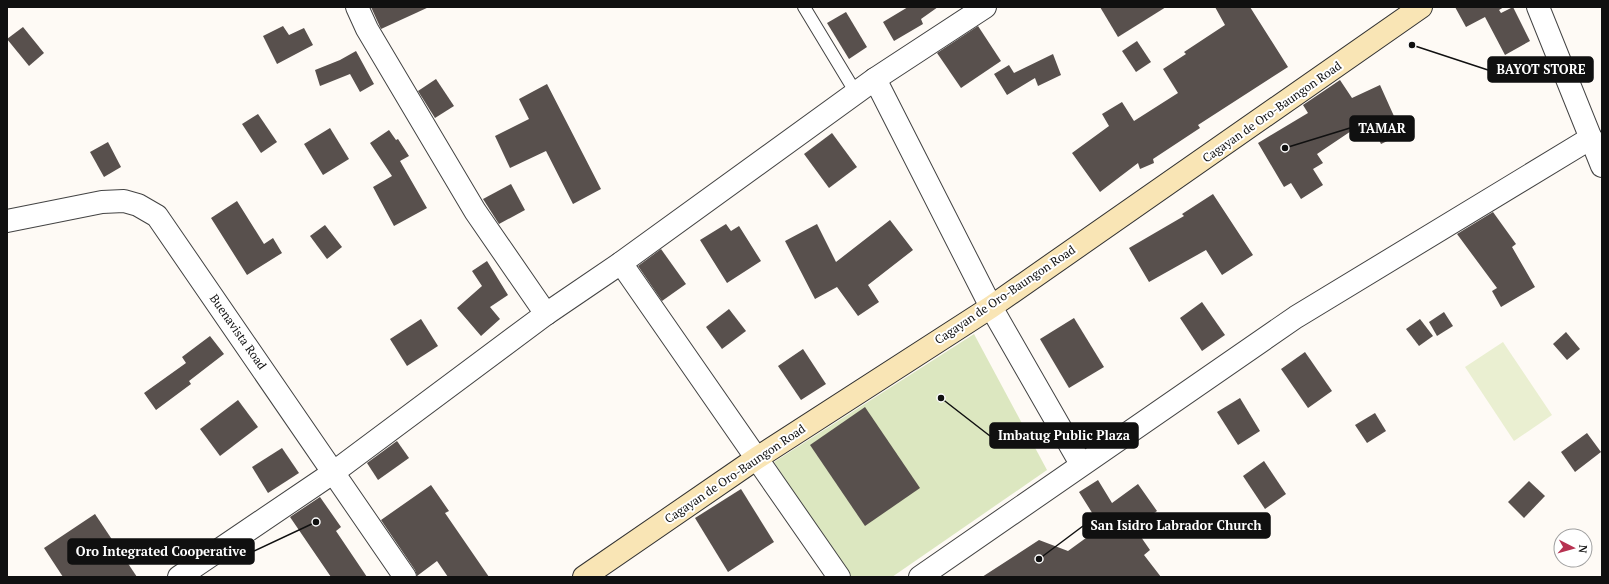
<svg xmlns="http://www.w3.org/2000/svg" width="1609" height="584" viewBox="0 0 1609 584" font-family="'PT Serif',serif">
  <style>
    .green { fill: #dce7c0 }
    .pitch { fill: #eaefd1 }
    .building { fill: #58504d }
    .lines { fill: none; stroke-linecap: round; stroke-linejoin: round }
    .service-casing { stroke: #434343; stroke-width: 14 }
    .minor-casing { stroke: #434343; stroke-width: 24 }
    .tertiary-casing { stroke: #434343; stroke-width: 24 }
    .secondary-casing { stroke: #323232; stroke-width: 24 }
    .service { stroke: #fff; stroke-width: 12 }
    .minor { stroke: #fff; stroke-width: 22 }
    .tertiary { stroke: #fff; stroke-width: 22 }
    .secondary { stroke: #f9e5b5; stroke-width: 22 }
    .labels { text-anchor: middle; stroke-width: 4; stroke-linejoin: round; paint-order: stroke }
    .street-label { font-size: 12px; fill: #101010; stroke: #fff }
    .leader { fill: none; stroke: #101010; stroke-width: 1.5 }
    .callout-dot { fill: #101010; stroke: #fff; stroke-width: 1.5 }
    .callout { fill: #101010; stroke: #101010; stroke-width: 1.5 }
    .callout-label { font-size: 13px; text-anchor: middle; font-weight: bold; fill: #fff }
  </style>
  <rect width="100%" height="100%" fill="#fefaf5"/>
  <path class="green" d="M 974,334 L 1047,470 L 892,577 L 849,577 L 774,462 Z"/>
  <path class="pitch" d="M 1503,342 L 1552,415 L 1514,441 L 1465,367 Z"/>
  <g class="building">
    <path d="M 371,7 L 429,7 L 381,29 Z"/>
    <path d="M 908,7 L 938,7 L 921,19 L 923,24 L 894,41 L 883,22 Z"/>
    <path d="M 1100,7 L 1166,7 L 1118,37 Z"/>
    <path d="M 1215,7 L 1250,7 L 1288,67 L 1198,125 L 1200,128 L 1153,159 L 1154,163 L 1140,169 L 1138,163 L 1100,192 L 1072,153 L 1109,126 L 1102,114 L 1122,102 L 1134,121 L 1178,93 L 1163,69 L 1186,54 L 1184,52 L 1225,25 Z"/>
    <path d="M 1455,7 L 1504,7 L 1499,10 L 1501,13 L 1513,7 L 1530,41 L 1505,55 L 1485,17 L 1466,27 Z"/>
    <path d="M 846,12 L 867,47 L 849,59 L 827,23 Z"/>
    <path d="M 283,26 L 289,35 L 304,28 L 313,45 L 277,64 L 263,36 Z"/>
    <path d="M 978,26 L 1001,61 L 961,88 L 937,53 Z"/>
    <path d="M 23,27 L 44,53 L 29,66 L 7,39 Z"/>
    <path d="M 1137,41 L 1151,62 L 1136,72 L 1122,51 Z"/>
    <path d="M 356,51 L 374,84 L 360,92 L 350,74 L 320,86 L 315,70 L 340,60 Z"/>
    <path d="M 1053,54 L 1061,75 L 1038,86 L 1035,78 L 1007,95 L 994,74 L 1009,65 L 1014,73 Z"/>
    <path d="M 436,79 L 454,106 L 435,118 L 418,91 Z"/>
    <path d="M 1340,80 L 1352,98 L 1380,85 L 1402,134 L 1381,144 L 1369,119 L 1317,154 L 1323,163 L 1313,169 L 1323,185 L 1301,199 L 1291,183 L 1284,187 L 1258,143 L 1308,113 L 1303,105 Z"/>
    <path d="M 547,84 L 601,189 L 573,204 L 546,151 L 510,168 L 495,136 L 529,119 L 519,99 Z"/>
    <path d="M 258,114 L 277,142 L 261,153 L 242,124 Z"/>
    <path d="M 330,128 L 349,159 L 323,175 L 304,144 Z"/>
    <path d="M 389,130 L 396,140 L 398,139 L 409,156 L 400,161 L 427,208 L 394,226 L 373,187 L 392,176 L 370,143 Z"/>
    <path d="M 832,133 L 857,167 L 829,188 L 804,154 Z"/>
    <path d="M 108,142 L 121,167 L 104,177 L 90,152 Z"/>
    <path d="M 511,184 L 525,210 L 499,224 L 483,199 Z"/>
    <path d="M 1213,194 L 1253,255 L 1222,275 L 1206,250 L 1149,282 L 1129,248 L 1184,216 L 1182,214 Z"/>
    <path d="M 237,201 L 264,244 L 273,238 L 282,253 L 247,275 L 211,218 Z"/>
    <path d="M 1493,212 L 1516,244 L 1512,247 L 1535,287 L 1501,307 L 1492,291 L 1497,288 L 1457,234 Z"/>
    <path d="M 890,220 L 913,250 L 868,285 L 879,302 L 858,316 L 837,287 L 815,299 L 785,241 L 817,224 L 836,262 Z"/>
    <path d="M 726,224 L 731,231 L 739,226 L 761,261 L 727,283 L 700,240 Z"/>
    <path d="M 325,225 L 342,247 L 327,259 L 310,236 Z"/>
    <path d="M 661,249 L 686,284 L 662,301 L 638,266 Z"/>
    <path d="M 487,261 L 508,295 L 490,307 L 500,319 L 481,336 L 457,308 L 482,286 L 472,271 Z"/>
    <path d="M 1202,302 L 1225,335 L 1202,351 L 1180,318 Z"/>
    <path d="M 729,309 L 746,331 L 722,349 L 706,327 Z"/>
    <path d="M 1444,312 L 1453,326 L 1437,336 L 1429,322 Z"/>
    <path d="M 1074,318 L 1104,367 L 1069,388 L 1040,339 Z"/>
    <path d="M 421,319 L 438,346 L 407,366 L 390,339 Z"/>
    <path d="M 1420,319 L 1433,336 L 1419,346 L 1406,329 Z"/>
    <path d="M 1566,332 L 1580,349 L 1567,360 L 1553,344 Z"/>
    <path d="M 210,336 L 224,354 L 189,381 L 191,384 L 156,410 L 144,393 L 186,363 L 182,357 Z"/>
    <path d="M 803,349 L 826,384 L 801,400 L 778,366 Z"/>
    <path d="M 1305,352 L 1332,391 L 1308,408 L 1281,369 Z"/>
    <path d="M 1240,398 L 1260,431 L 1238,445 L 1217,412 Z"/>
    <path d="M 238,400 L 258,427 L 220,456 L 200,429 Z"/>
    <path d="M 865,407 L 920,488 L 865,526 L 810,445 Z"/>
    <path d="M 1375,413 L 1386,431 L 1367,443 L 1355,425 Z"/>
    <path d="M 1587,433 L 1601,452 L 1575,472 L 1561,452 Z"/>
    <path d="M 397,441 L 409,458 L 378,480 L 367,463 Z"/>
    <path d="M 282,448 L 299,473 L 268,493 L 252,467 Z"/>
    <path d="M 1264,461 L 1286,494 L 1265,509 L 1243,476 Z"/>
    <path d="M 1098,480 L 1112,503 L 1138,484 L 1157,511 L 1134,527 L 1150,550 L 1144,555 L 1161,577 L 982,577 L 1039,540 L 1068,551 L 1101,527 L 1079,492 Z"/>
    <path d="M 1529,481 L 1545,496 L 1524,518 L 1508,502 Z"/>
    <path d="M 431,485 L 449,511 L 445,513 L 489,577 L 448,577 L 437,561 L 417,576 L 415,570 L 381,520 Z"/>
    <path d="M 741,489 L 774,542 L 728,572 L 695,518 Z"/>
    <path d="M 320,497 L 341,527 L 336,531 L 367,577 L 331,577 L 290,517 Z"/>
    <path d="M 95,514 L 137,577 L 63,577 L 44,548 Z"/>
  </g>
  <g class="lines">
    <defs>
      <path id="service" d="M 804,7 L 856,93"/>
      <g id="minor">
        <path d="M 357,7 L 367,29 L 475,211 L 546,314"/>
        <path d="M 1538,7 L 1602,166"/>
        <path d="M 875,79 L 991,307 L 1081,464"/>
        <path d="M 621,263 L 839,577"/>
        <path d="M 179,577 L 334,472 L 546,314 L 621,263 L 875,79 L 985,7"/>
        <path d="M 920,577 L 1296,317 L 1591,138"/>
      </g>
      <path id="tertiary" d="M 7,221 L 102,202 L 124,201 L 138,205 L 157,216 L 405,577"/>
      <path id="secondary" d="M 584,577 L 757,458 L 991,307 L 1421,7"/>
    </defs>
    <use href="#service" class="service-casing"/>
    <use href="#minor" class="minor-casing"/>
    <use href="#tertiary" class="tertiary-casing"/>
    <use href="#secondary" class="secondary-casing"/>
    <use href="#service" class="service"/>
    <use href="#minor" class="minor"/>
    <use href="#tertiary" class="tertiary"/>
    <use href="#secondary" class="secondary"/>
  </g>
  <g class="labels">
    <g class="street-label">
      <text transform="translate(1272 112) rotate(-35)" y="4">Cagayan de Oro-Baungon Road</text>
      <text transform="translate(1005 295) rotate(-34)" y="4">Cagayan de Oro-Baungon Road</text>
      <text transform="translate(238 332) rotate(55)" y="4">Buenavista Road</text>
      <text transform="translate(735 474) rotate(-34)" y="4">Cagayan de Oro-Baungon Road</text>
    </g>
  </g>
  <path class="leader" d="M1412 45L1488 70M1285 148L1350 128M941 398L990 436M1039 559L1083 526M316 522L254 551"/>
  <g class="callout-dot">
    <circle cx="1412" cy="45" r="4"/>
    <circle cx="1285" cy="148" r="4"/>
    <circle cx="941" cy="398" r="4"/>
    <circle cx="1039" cy="559" r="4"/>
    <circle cx="316" cy="522" r="4"/>
  </g>
  <g class="callout">
    <rect x="1488" y="57" width="105" height="25" rx="4"/>
    <rect x="1350" y="116" width="64" height="25" rx="4"/>
    <rect x="990" y="423" width="148" height="25" rx="4"/>
    <rect x="1083" y="513" width="187" height="25" rx="4"/>
    <rect x="68" y="539" width="186" height="25" rx="4"/>
  </g>
  <g class="callout-label">
    <text x="1541" y="74">BAYOT STORE</text>
    <text x="1382" y="133">TAMAR</text>
    <text x="1064" y="440">Imbatug Public Plaza</text>
    <text x="1176" y="530">San Isidro Labrador Church</text>
    <text x="161" y="556">Oro Integrated Cooperative</text>
  </g>
  <rect width="1609" height="584" fill="none" stroke="#101010" stroke-width="16"/>
  <g transform="translate(1573 548) rotate(96)"><circle r="19" fill="#ffffff" stroke="#9f9f9f"/>
  <path d="M0-3L7 15L0 10L-7 15Z" fill="#b73251"/>
  <text y="-6" font-size="11" font-weight="bold" text-anchor="middle" fill="#101010">N</text>
  </g>
</svg>
